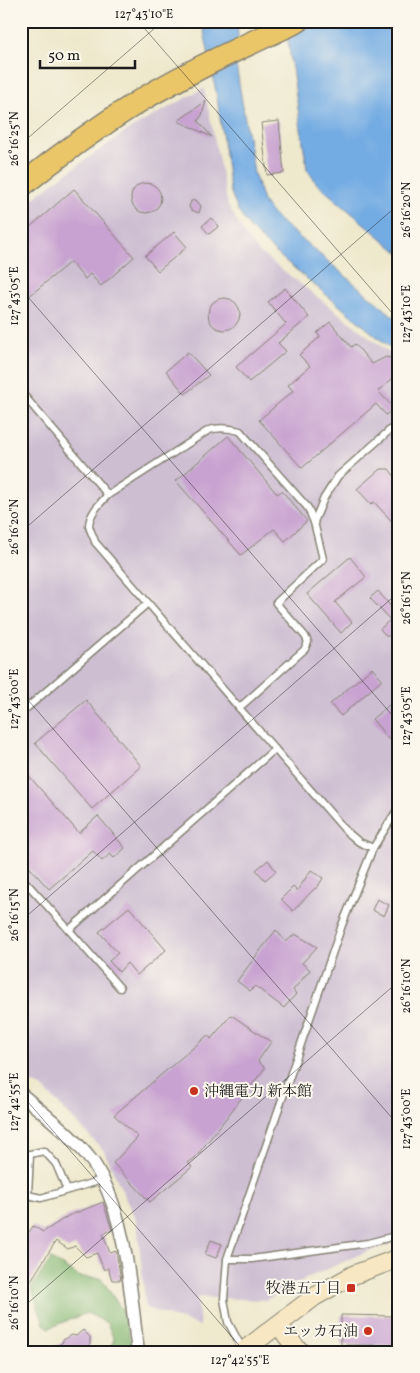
<svg xmlns="http://www.w3.org/2000/svg" width="420" height="1373" viewBox="0 0 420 1373" font-family="Vollkorn,'Noto Serif JP',serif">
  <style>
    .industrial { fill: #cdbed2 }
    .forest { fill: #86b873; stroke: #516a48 }
    .water { fill: #73ace3; stroke: #486480 }
    .building { fill: #c8a2d0 }
    .lines { fill: none; stroke-linecap: round; stroke-linejoin: round }
    .lane-casing { stroke: #858274; stroke-width: 9 }
    .street-casing { stroke: #858274; stroke-width: 15 }
    .secondary-casing { stroke: #858274; stroke-width: 20 }
    .highway-casing { stroke: #858274; stroke-width: 25 }
    .lane { stroke: #fff; stroke-width: 6 }
    .street { stroke: #fff; stroke-width: 12 }
    .secondary { stroke: #f7e8c3; stroke-width: 18 }
    .highway { stroke: #ebc669; stroke-width: 22 }
    .ticks { fill: none; stroke: #1c1c1c; stroke-width: 1; stroke-opacity: 0.45 }
    .poi-dot { fill: #c8321e; stroke: #fbf7ec; stroke-width: 2 }
    .labels { text-anchor: middle; stroke-width: 4; stroke-linejoin: round; paint-order: stroke }
    .poi-label { font-size: 15px; fill: #1c1c1c; stroke: #fbf7ec; text-anchor: end }
    .neatline { fill: none; stroke: #1c1c1c; stroke-width: 2 }
    .ticks-label { font-size: 12px; text-anchor: middle; fill: #1c1c1c }
  </style>
  <rect width="100%" height="100%" fill="#fbf7ec"/>
  <filter id="ink" filterUnits="userSpaceOnUse"><feTurbulence type="fractalNoise" baseFrequency=".02" numOctaves="2"/><feDisplacementMap in="SourceGraphic" scale="10" xChannelSelector="R" yChannelSelector="G"/><feConvolveMatrix kernelMatrix="1 2 1 2 8 2 1 2 1" color-interpolation-filters="sRGB"/></filter>
  <filter id="wash" filterUnits="userSpaceOnUse"><feTurbulence type="fractalNoise" baseFrequency=".0096" numOctaves="4" result="noise"/><feDisplacementMap in="SourceGraphic" scale="20" xChannelSelector="R" yChannelSelector="G"/><feGaussianBlur stdDeviation="1.12" result="paint"/><feColorMatrix in="noise" values="0 0 0 0 0 0 0 0 0 0 0 0 0 0 0 0 0 1.4 0 .05"/><feComposite in="paint" operator="in"/></filter>
  <g filter="url(#wash)">
    <rect width="100%" height="100%" fill="#eee8cc"/>
    <path class="industrial" d="M 204,88 L 228,205 L 246,237 L 259,252 L 399,360 L 399,1241 L 363,1253 L 305,1279 L 266,1300 L 197,1297 L 200,1326 L 146,1308 L 137,1223 L 104,1151 L 42,1087 L 21,1079 L 21,208 L 54,182 L 128,130 Z"/>
    <path class="forest" d="M 51,1259 L 80,1277 L 101,1278 L 126,1316 L 132,1352 L 107,1352 L 114,1340 L 107,1323 L 87,1313 L 49,1328 L 44,1324 L 31,1288 Z"/>
    <g class="water">
      <path d="M 202,21 L 237,21 L 238,36 L 236,65 L 254,173 L 263,201 L 274,216 L 399,321 L 399,355 L 276,253 L 250,228 L 238,211 L 230,190 L 217,97 Z"/>
      <path d="M 285,21 L 399,21 L 399,253 L 317,184 L 307,169 Z"/>
    </g>
    <g id="blocks">
      <g class="building">
        <path d="M 206,101 L 202,115 L 198,121 L 212,137 L 178,121 Z"/>
        <path d="M 279,121 L 284,173 L 267,175 L 261,123 Z"/>
        <circle cx="146" cy="198" r="15"/>
        <path d="M 74,189 L 134,257 L 101,286 L 90,274 L 85,279 L 70,262 L 21,303 L 21,235 Z"/>
        <path d="M 196,200 L 201,206 L 199,213 L 191,210 L 189,207 L 191,201 Z"/>
        <path d="M 211,218 L 219,226 L 209,234 L 202,226 Z"/>
        <path d="M 174,232 L 187,247 L 158,271 L 145,256 Z"/>
        <path d="M 285,288 L 309,317 L 278,343 L 286,351 L 249,382 L 236,367 L 286,324 L 268,302 Z"/>
        <circle cx="224" cy="314" r="16"/>
        <path d="M 330,322 L 351,347 L 355,344 L 372,364 L 386,357 L 390,358 L 397,362 L 399,369 L 398,374 L 378,391 L 394,408 L 386,415 L 376,404 L 302,468 L 259,420 L 293,391 L 288,385 L 310,366 L 299,355 L 320,337 L 317,333 Z"/>
        <path d="M 188,352 L 209,375 L 185,394 L 166,371 Z"/>
        <path d="M 228,436 L 277,494 L 282,491 L 307,521 L 285,541 L 274,529 L 241,555 L 176,481 Z"/>
        <path d="M 380,469 L 389,469 L 399,482 L 399,529 L 374,502 L 371,504 L 357,489 Z"/>
        <path d="M 350,557 L 366,577 L 335,602 L 352,622 L 341,633 L 307,594 Z"/>
        <path d="M 378,591 L 397,614 L 399,612 L 399,630 L 397,628 L 387,637 L 380,629 L 390,620 L 370,598 Z"/>
        <path d="M 372,668 L 382,680 L 341,716 L 330,704 Z"/>
        <path d="M 399,697 L 399,732 L 389,740 L 372,719 Z"/>
        <path d="M 86,700 L 141,766 L 92,809 L 35,743 Z"/>
        <path d="M 21,767 L 79,833 L 98,816 L 125,848 L 114,858 L 110,854 L 102,861 L 93,851 L 49,889 L 21,858 Z"/>
        <path d="M 268,860 L 276,871 L 265,880 L 256,870 Z"/>
        <path d="M 311,870 L 323,878 L 317,888 L 315,888 L 293,911 L 281,899 L 293,887 L 297,891 Z"/>
        <path d="M 377,899 L 389,905 L 384,916 L 372,910 Z"/>
        <path d="M 129,907 L 166,950 L 137,975 L 127,963 L 119,972 L 109,961 L 118,953 L 99,932 Z"/>
        <path d="M 276,930 L 286,942 L 295,934 L 317,947 L 302,963 L 310,970 L 293,990 L 296,994 L 284,1008 L 255,986 L 250,991 L 237,981 Z"/>
        <path d="M 231,1015 L 271,1042 L 258,1061 L 265,1068 L 195,1158 L 188,1163 L 192,1167 L 150,1202 L 113,1163 L 138,1137 L 114,1115 L 208,1035 L 211,1039 Z"/>
        <path d="M 103,1202 L 112,1230 L 103,1234 L 110,1253 L 116,1251 L 121,1280 L 112,1280 L 108,1268 L 104,1270 L 97,1253 L 86,1257 L 75,1246 L 68,1249 L 56,1241 L 30,1282 L 21,1282 L 21,1244 L 33,1226 L 43,1232 L 68,1216 Z"/>
        <path d="M 211,1240 L 222,1244 L 216,1258 L 205,1254 Z"/>
        <path d="M 341,1315 L 395,1316 L 395,1345 L 341,1345 Z"/>
        <path d="M 83,1330 L 90,1337 L 90,1345 L 82,1352 L 43,1352 L 62,1343 L 63,1340 L 72,1335 L 76,1336 Z"/>
      </g>
    </g>
  </g>
  <g filter="url(#ink)">
    <use href="#blocks" fill-opacity="0" stroke="#858274" stroke-width="1"/>
    <g class="lines">
      <defs>
        <g id="lane">
          <path d="M 21,392 L 108,495"/>
          <path d="M 314,522 L 308,508 L 240,431 C 229,428 220,427 209,430 L 108,495 C 100,503 89,514 89,526 C 90,531 94,537 95,542 L 346,831 L 359,842 L 373,848"/>
          <path d="M 239,708 L 305,649 L 308,642 L 305,636 L 276,603 L 323,559 L 314,522 L 324,498 L 338,476 L 399,422"/>
          <path d="M 21,713 L 148,603"/>
          <path d="M 21,877 L 69,930"/>
          <path d="M 120,988 L 69,930 L 275,749"/>
          <path d="M 67,1190 L 56,1164 L 44,1151 L 30,1154 L 28,1195 L 41,1198 L 102,1180"/>
          <path d="M 227,1259 L 252,1259 L 368,1243 L 399,1235"/>
          <path d="M 243,1350 L 228,1322 L 224,1299 L 227,1259 L 342,925 L 373,848 L 399,807"/>
        </g>
        <path id="street" d="M 21,1094 C 45,1115 72,1135 91,1160 C 95,1164 98,1171 101,1176 C 128,1228 130,1294 138,1352"/>
        <g id="secondary">
          <path d="M 278,1325 L 298,1350 L 302,1352"/>
          <path d="M 242,1352 L 314,1297 L 353,1275 L 399,1258"/>
        </g>
        <path id="highway" d="M 21,186 C 58,156 98,127 138,102 C 189,71 244,46 298,21"/>
      </defs>
      <use href="#lane" class="lane-casing"/>
      <use href="#street" class="street-casing"/>
      <use href="#secondary" class="secondary-casing"/>
      <use href="#highway" class="highway-casing"/>
      <use href="#lane" class="lane"/>
      <use href="#street" class="street"/>
      <use href="#secondary" class="secondary"/>
      <use href="#highway" class="highway"/>
    </g>
  </g>
  <path class="ticks" d="M 138,21 L 399,321M 21,144 L 163,21M 21,289 L 399,723M 21,532 L 399,204M 21,692 L 399,1126M 21,921 L 399,592M 21,1094 L 245,1352M 21,1309 L 399,981"/>
  <g class="poi-dot">
    <circle cx="194" cy="1091" r="5"/>
    <rect x="346" y="1283" width="10" height="10" rx="2.5"/>
    <circle cx="368" cy="1331" r="5"/>
  </g>
  <g class="labels">
    <g class="poi-label">
      <text x="204" y="1096" text-anchor="start">沖縄電力 新本館</text>
      <text x="341" y="1293">牧港五丁目</text>
      <text x="358" y="1336">エッカ石油</text>
    </g>
  </g>
  <rect width="420" height="1373" fill="none" stroke="#fbf7ec" stroke-width="55"/>
  <path d="M40 60v8h95v-8" fill="none" stroke="#1c1c1c" stroke-width="2.5"/>
  <text x="48" y="60" font-size="15" fill="#1c1c1c" stroke="#fbf7ec" stroke-width="4" paint-order="stroke">50 m</text>
  <rect x="28" y="28" width="364" height="1318" class="neatline"/>
  <g class="ticks-label">
    <text x="144" y="18">127°43'10"E</text>
    <text transform="translate(14 139) rotate(-90)" y="4">26°16'25"N</text>
    <text transform="translate(406 210) rotate(-90)" y="4">26°16'20"N</text>
    <text transform="translate(14 296) rotate(-90)" y="4">127°43'05"E</text>
    <text transform="translate(406 314) rotate(-90)" y="4">127°43'10"E</text>
    <text transform="translate(14 527) rotate(-90)" y="4">26°16'20"N</text>
    <text transform="translate(406 598) rotate(-90)" y="4">26°16'15"N</text>
    <text transform="translate(14 699) rotate(-90)" y="4">127°43'00"E</text>
    <text transform="translate(406 716) rotate(-90)" y="4">127°43'05"E</text>
    <text transform="translate(14 915) rotate(-90)" y="4">26°16'15"N</text>
    <text transform="translate(406 986) rotate(-90)" y="4">26°16'10"N</text>
    <text transform="translate(14 1102) rotate(-90)" y="4">127°42'55"E</text>
    <text transform="translate(406 1119) rotate(-90)" y="4">127°43'00"E</text>
    <text transform="translate(14 1303) rotate(-90)" y="4">26°16'10"N</text>
    <text x="240" y="1364">127°42'55"E</text>
  </g>
</svg>
